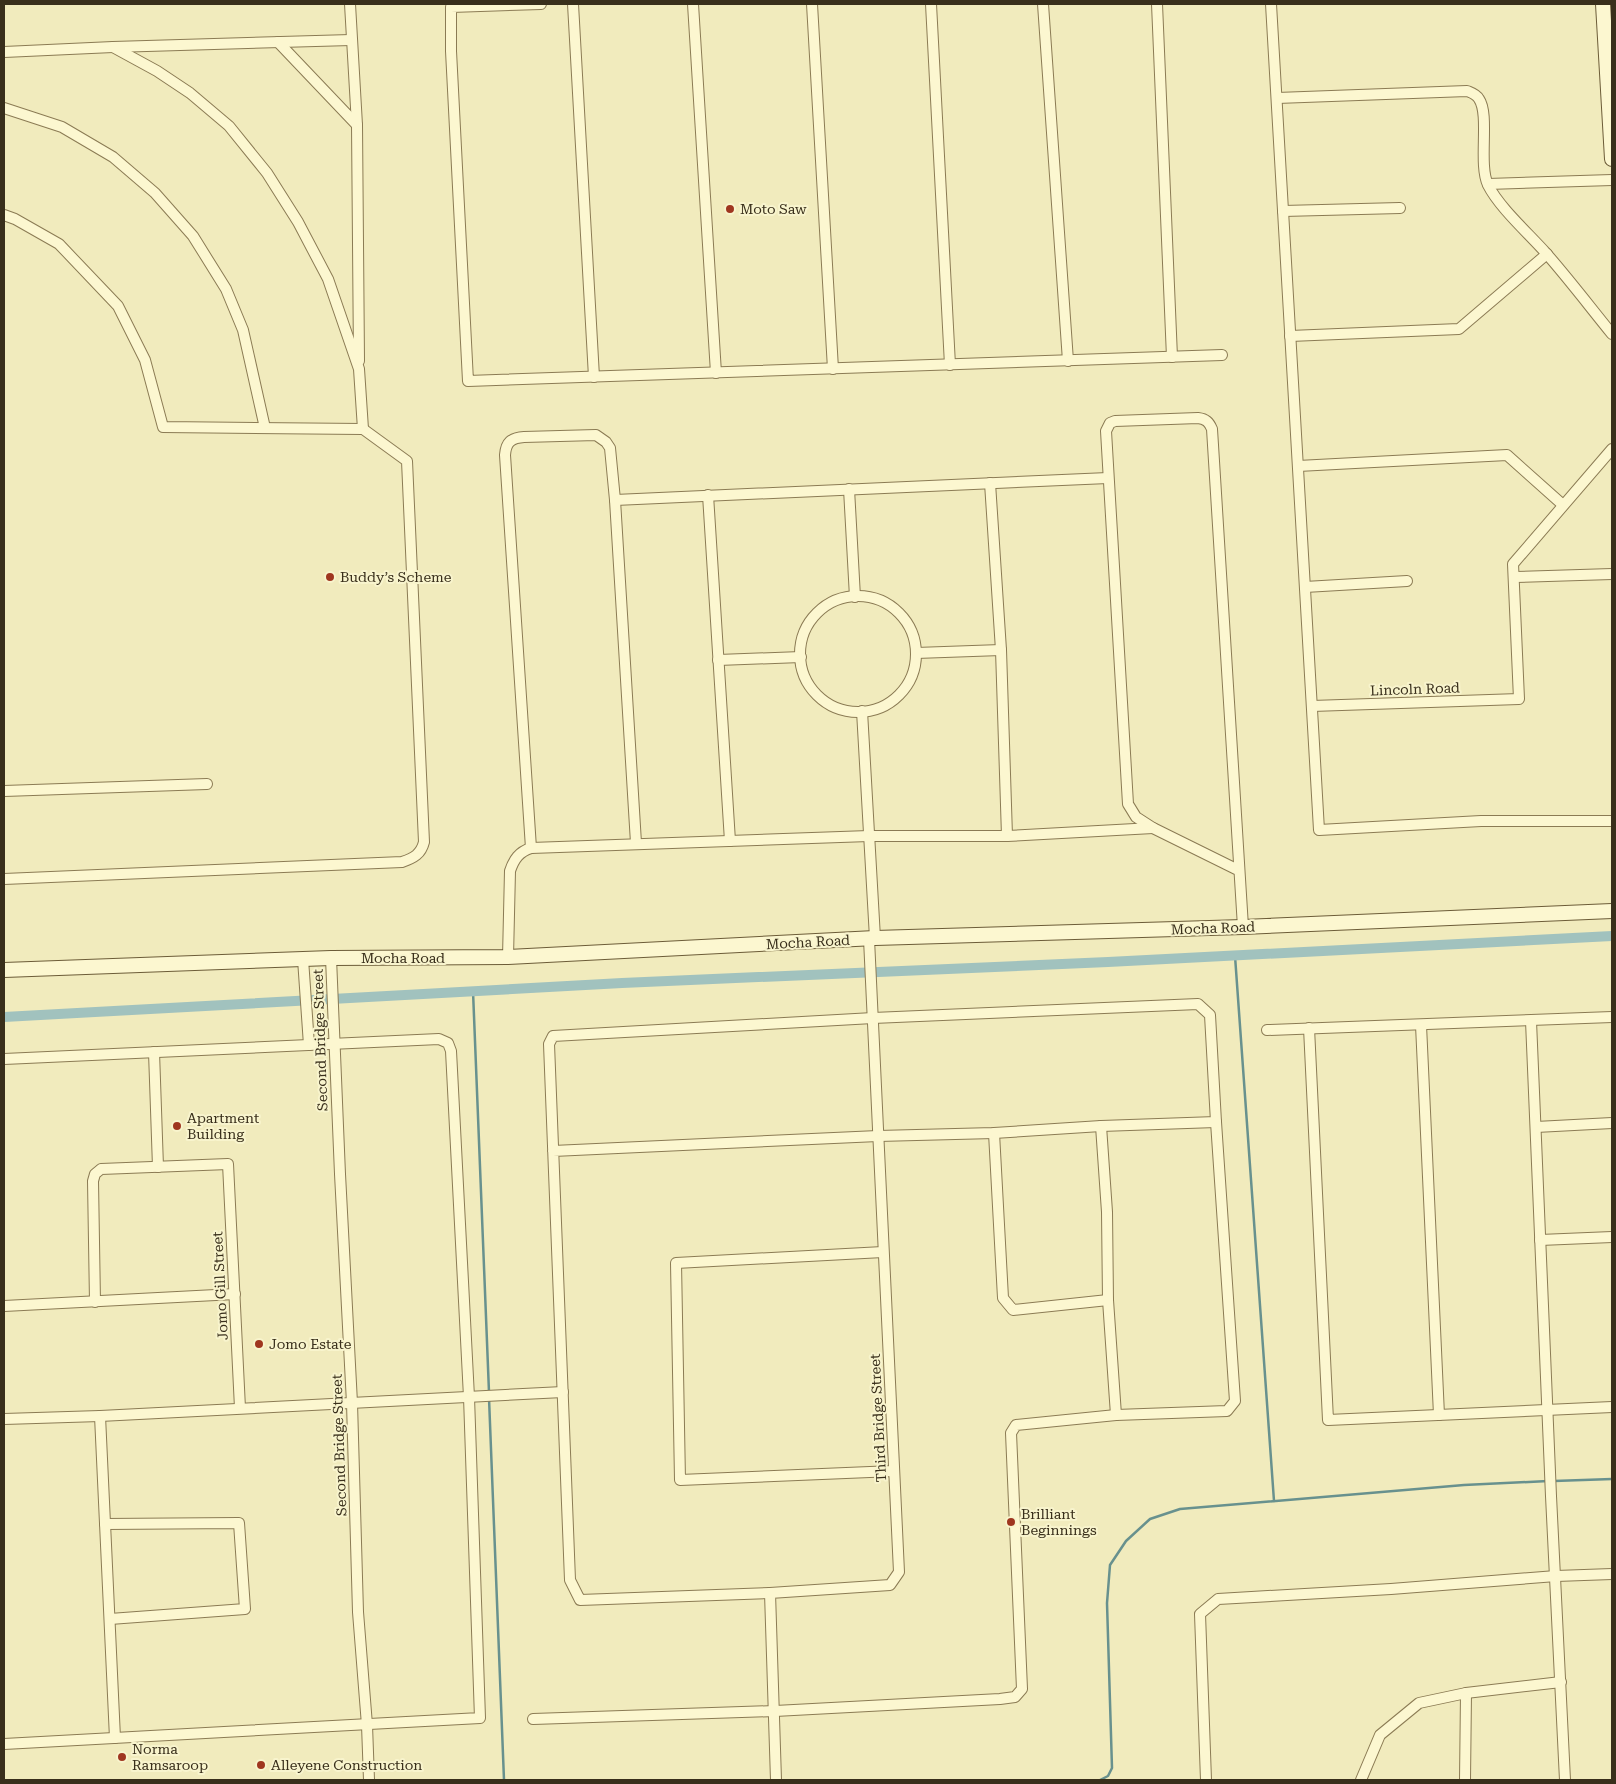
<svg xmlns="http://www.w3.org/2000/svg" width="1616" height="1784" viewBox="0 0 1616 1784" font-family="'Roboto Serif',serif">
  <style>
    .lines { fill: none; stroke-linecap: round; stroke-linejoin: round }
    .stream { stroke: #68918e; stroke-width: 2.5 }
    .canal { stroke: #a1c2be; stroke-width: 10 }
    .street-casing { stroke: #8b7b54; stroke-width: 12 }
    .secondary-casing { stroke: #6c5c38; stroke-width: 16 }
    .street { stroke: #fcf7d0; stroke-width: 10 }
    .secondary { stroke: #fcf7d0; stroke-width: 14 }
    .poi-dot { fill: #9f361f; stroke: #f8f4cd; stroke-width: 2 }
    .labels { text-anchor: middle; stroke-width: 4; stroke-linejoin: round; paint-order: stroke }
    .poi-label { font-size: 14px; fill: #392f1b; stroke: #f8f4cd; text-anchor: start }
    .street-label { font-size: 14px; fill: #392f1b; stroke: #f8f4cd }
  </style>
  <rect width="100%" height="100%" fill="#f1ebbd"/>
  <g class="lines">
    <g class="stream">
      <path d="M 1235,956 L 1274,1501"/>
      <path d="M 473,991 L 489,1392"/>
      <path d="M 489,1398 L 504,1780"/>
      <path d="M 1554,1481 L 1612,1479"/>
      <path d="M 1100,1780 L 1108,1776 L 1112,1768 L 1107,1603 L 1110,1565 L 1126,1541 L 1150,1519 L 1180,1509 L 1464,1485 L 1548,1481"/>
    </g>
    <path class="canal" d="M 4,1017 L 622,983 L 1108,962 L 1612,936"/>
    <defs>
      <g id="street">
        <path d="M 350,4 L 357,125 L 359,361"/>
        <path d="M 541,4 L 451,7 L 451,51 L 468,381 L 1222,355"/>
        <path d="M 573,4 L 594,377"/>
        <path d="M 693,4 L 716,373"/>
        <path d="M 812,4 L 833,369"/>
        <path d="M 931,4 L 950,365"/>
        <path d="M 1043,4 L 1068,361"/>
        <path d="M 1157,4 L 1172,357"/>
        <path d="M 1271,4 L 1319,830 L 1481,821 L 1612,821"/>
        <path d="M 278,42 L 357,125"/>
        <path d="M 113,47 L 157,71 L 190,93 L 229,126 L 267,173 L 298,222 L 328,279 L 359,369 L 363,429"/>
        <path d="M 4,52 L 113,47 L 351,40"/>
        <path d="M 1277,98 L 1467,91 C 1472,93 1476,94 1479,99 C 1490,115 1478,164 1488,185 C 1499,207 1528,233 1545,252 C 1568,278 1590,307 1612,334"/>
        <path d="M 4,108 L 62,127 L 113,157 L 155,193 L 193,236 L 226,289 L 243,330 L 265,428"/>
        <path d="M 1488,184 L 1612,180"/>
        <path d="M 1283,211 L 1400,208"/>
        <path d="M 4,215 L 15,219 L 59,244 L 118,306 L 145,360 L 163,427 L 363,429 L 407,461 L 424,842 C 421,854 414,858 402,862 L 4,879"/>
        <path d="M 1290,336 L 1459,329 L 1547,254"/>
        <path d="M 1298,466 L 1507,455 L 1563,505"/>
        <path d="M 990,483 L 1001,650 L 1007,836"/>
        <path d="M 849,489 L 855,597"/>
        <path d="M 708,495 L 730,841"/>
        <path d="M 615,500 L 1108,478"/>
        <path d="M 1515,577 L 1612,574"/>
        <path d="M 1305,587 L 1407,581"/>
        <circle cx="858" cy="654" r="58"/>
        <path d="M 916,653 L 1001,650"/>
        <path d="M 718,660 L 801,657"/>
        <path d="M 1312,706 L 1519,699 L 1513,564 L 1612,449"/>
        <path d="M 862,711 L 875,938"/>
        <path d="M 4,791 L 207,784"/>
        <path d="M 531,848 L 505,455 C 506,442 511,438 524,437 L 596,435 L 606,442 L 610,448 L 615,500 L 636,843"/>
        <path d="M 1238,870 L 1153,828 L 1136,817 L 1128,804 L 1106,431 L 1110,423 L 1115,421 L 1198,418 C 1206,419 1209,422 1212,429 L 1243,927"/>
        <path d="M 508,957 L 510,871 C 514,859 519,852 531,848 L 869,836 L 1007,836 L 1153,828"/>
        <path d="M 331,958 L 340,1174 L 352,1403 L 358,1612 L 367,1725 L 369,1780"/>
        <path d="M 303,959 L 309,1045"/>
        <path d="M 1531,1021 L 1551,1496 L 1565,1780"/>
        <path d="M 1421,1025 L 1439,1415"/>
        <path d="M 1309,1028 L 1328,1420 L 1612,1407"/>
        <path d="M 1267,1030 L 1612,1017"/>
        <path d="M 154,1052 L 158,1167"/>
        <path d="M 4,1059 L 439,1039 L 448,1043 L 451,1051 L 469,1397 L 480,1718 L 4,1744"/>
        <path d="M 1101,1126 L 1107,1212 L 1108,1300 L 1116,1415"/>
        <path d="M 1536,1127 L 1612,1123"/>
        <path d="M 994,1133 L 1003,1298 L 1013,1310 L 1108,1300"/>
        <path d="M 553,1151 L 878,1136 L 994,1133 L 1101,1126 L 1216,1122 L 1210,1015 L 1198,1004 L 873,1018 L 553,1036 L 549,1044 L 570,1580 L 580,1600 L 770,1593"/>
        <path d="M 1540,1240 L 1612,1237"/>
        <path d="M 883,1252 L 676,1263 L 680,1480 L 894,1471"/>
        <path d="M 95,1302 L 93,1181 L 95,1174 L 101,1169 L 228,1164 L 240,1408"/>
        <path d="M 4,1306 L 235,1294"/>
        <path d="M 100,1416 L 115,1738"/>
        <path d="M 4,1419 L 100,1416 L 563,1392"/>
        <path d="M 105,1524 L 239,1523 L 245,1609 L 110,1619"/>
        <path d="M 533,1719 L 775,1711 L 1000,1699 L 1015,1697 L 1022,1689 L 1011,1433 L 1016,1425 L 1116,1415 L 1227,1411 L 1235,1401 L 1216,1122"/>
        <path d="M 776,1780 L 770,1593 L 890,1585 L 899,1572 L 869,939"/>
        <path d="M 1206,1780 L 1200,1614 L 1218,1599 L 1391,1589 L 1556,1576 L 1612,1574"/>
        <path d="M 1361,1780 L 1380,1735 L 1419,1703 L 1466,1693 L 1561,1682"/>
        <path d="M 1465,1780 L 1466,1693"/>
      </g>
      <g id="secondary">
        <path d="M 1603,4 L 1612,159"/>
        <path d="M 4,970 L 331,958 L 508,957 L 875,938 L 1243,927 L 1612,911"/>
      </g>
    </defs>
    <use href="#street" class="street-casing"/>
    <use href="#secondary" class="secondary-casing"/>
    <use href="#street" class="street"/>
    <use href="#secondary" class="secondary"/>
  </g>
  <g class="poi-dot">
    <circle cx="730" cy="209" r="5"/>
    <circle cx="330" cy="577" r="5"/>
    <circle cx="177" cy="1126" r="5"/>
    <circle cx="259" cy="1344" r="5"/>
    <circle cx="1011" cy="1522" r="5"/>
    <circle cx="122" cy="1757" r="5"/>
    <circle cx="261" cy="1765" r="5"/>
  </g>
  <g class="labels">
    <g class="poi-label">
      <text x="740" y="214">Moto Saw</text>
      <text x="340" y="582">Buddy’s Scheme</text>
      <text x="187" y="1123">Apartment<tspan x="187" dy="16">Building</tspan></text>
      <text x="269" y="1349">Jomo Estate</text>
      <text x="1021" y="1519">Brilliant<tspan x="1021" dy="16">Beginnings</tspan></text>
      <text x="132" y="1754">Norma<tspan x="132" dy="16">Ramsaroop</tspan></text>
      <text x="271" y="1770">Alleyene Construction</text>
    </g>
    <g class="street-label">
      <text transform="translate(1415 689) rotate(-2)" y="5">Lincoln Road</text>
      <text transform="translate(1213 928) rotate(-2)" y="5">Mocha Road</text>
      <text transform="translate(808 942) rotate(-3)" y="5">Mocha Road</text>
      <text x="403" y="963">Mocha Road</text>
      <text transform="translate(320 1040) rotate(-92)" y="5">Second Bridge Street</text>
      <text transform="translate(220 1286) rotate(-93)" y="5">Jomo Gill Street</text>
      <text transform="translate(878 1418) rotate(-93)" y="5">Third Bridge Street</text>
      <text transform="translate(339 1445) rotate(-92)" y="5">Second Bridge Street</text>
    </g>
  </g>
  <rect width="1616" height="1784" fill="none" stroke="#392f1b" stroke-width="10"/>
</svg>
